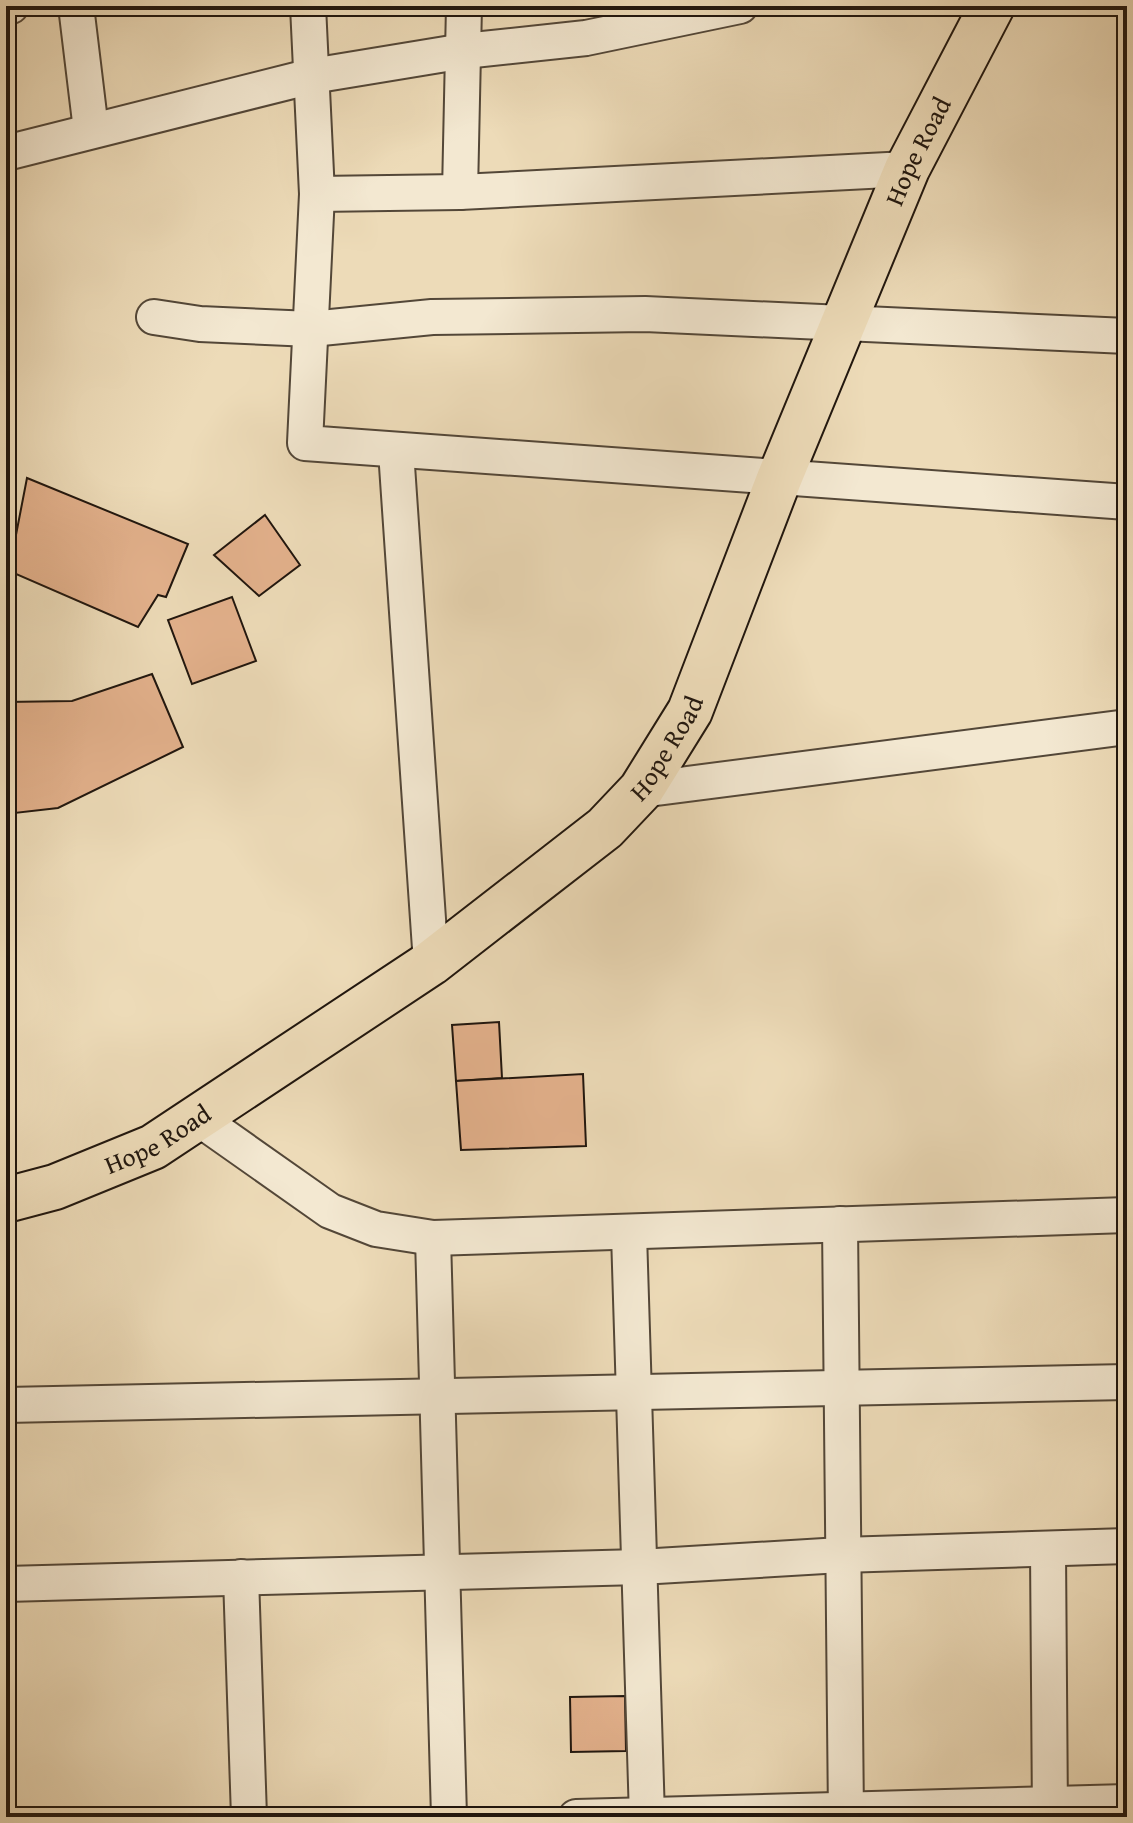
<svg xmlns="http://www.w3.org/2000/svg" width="1133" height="1823" viewBox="0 0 1133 1823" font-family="'Gentium Book Plus',serif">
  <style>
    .building { fill: #e3b18c; stroke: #20160e; stroke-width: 2 }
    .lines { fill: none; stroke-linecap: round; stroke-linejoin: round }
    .minor-casing { stroke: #534738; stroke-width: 38 }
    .highway-casing { stroke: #20160e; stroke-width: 48 }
    .minor { stroke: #f3e8d1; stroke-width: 34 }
    .highway { stroke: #eddbb8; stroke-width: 44 }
    .labels { text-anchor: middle; stroke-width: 7; stroke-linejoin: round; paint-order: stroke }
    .street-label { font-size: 26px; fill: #20160e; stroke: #f3e8d1 }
  </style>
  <rect width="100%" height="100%" fill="#eddbb8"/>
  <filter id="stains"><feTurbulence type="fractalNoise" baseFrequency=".0025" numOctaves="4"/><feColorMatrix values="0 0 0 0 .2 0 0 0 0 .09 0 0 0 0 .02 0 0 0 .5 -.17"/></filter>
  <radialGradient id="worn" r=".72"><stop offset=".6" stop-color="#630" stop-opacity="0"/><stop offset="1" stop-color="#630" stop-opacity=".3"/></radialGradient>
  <g class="building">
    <path d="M 27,478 L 188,544 L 166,597 L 158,595 L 138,627 L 9,571 Z"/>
    <path d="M 265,515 L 300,565 L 259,596 L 214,555 Z"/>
    <path d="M 232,597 L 256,661 L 192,684 L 168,620 Z"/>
    <path d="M 152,674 L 183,747 L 58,808 L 6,814 L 6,702 L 72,701 Z"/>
    <path d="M 499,1022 L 502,1078 L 456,1081 L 452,1025 Z"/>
    <path d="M 583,1074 L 586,1146 L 461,1150 L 456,1081 Z"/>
    <path d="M 625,1696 L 626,1751 L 571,1752 L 570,1697 Z"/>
  </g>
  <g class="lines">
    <defs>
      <g id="minor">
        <path d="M 76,6 L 91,130"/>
        <path d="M 308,6 L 317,194 L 305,443 L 1127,502"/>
        <path d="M 6,7 L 11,6"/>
        <path d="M 6,153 L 312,76 L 464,51 L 586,38 L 740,6"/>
        <path d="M 460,192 L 464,6"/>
        <path d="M 317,194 L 460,192 L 907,169"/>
        <path d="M 154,317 L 200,324 L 311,329 L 432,317 L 645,314 L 1127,336"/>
        <path d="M 396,451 L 431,963"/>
        <path d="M 641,790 L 1127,727"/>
        <path d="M 198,1118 L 330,1211 L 376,1229 L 433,1238 L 1127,1215"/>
        <path d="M 840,1224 L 846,1817"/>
        <path d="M 629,1234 L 647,1817"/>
        <path d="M 433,1238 L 449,1817"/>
        <path d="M 6,1405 L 1127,1382"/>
        <path d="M 1048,1551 L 1050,1817"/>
        <path d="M 241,1577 L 249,1817"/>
        <path d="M 6,1584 L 640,1567 L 841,1555 L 1127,1546"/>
        <path d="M 576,1817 L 1127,1802"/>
      </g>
      <g id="highway">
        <path id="s1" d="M 6,1200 L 55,1187 L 153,1147 L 431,963 L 605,828 L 641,790 L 690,711 L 779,479 L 907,169 L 992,6"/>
      </g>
    </defs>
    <use href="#minor" class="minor-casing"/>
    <use href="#highway" class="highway-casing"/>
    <use href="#minor" class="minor"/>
    <use href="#highway" class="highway"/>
  </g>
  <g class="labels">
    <g class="street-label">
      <text dy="9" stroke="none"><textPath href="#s1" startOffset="1460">Hope Road</textPath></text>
      <text dy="9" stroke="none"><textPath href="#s1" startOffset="812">Hope Road</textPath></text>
      <text dy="9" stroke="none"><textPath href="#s1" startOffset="164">Hope Road</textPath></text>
    </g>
  </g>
  <rect width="1133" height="1823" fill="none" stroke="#eddbb8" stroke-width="32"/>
  <rect x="8" y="8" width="1117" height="1807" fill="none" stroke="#20160e" stroke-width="4"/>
  <rect x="16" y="16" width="1101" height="1791" fill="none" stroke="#20160e" stroke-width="2"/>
  <rect width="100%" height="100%" filter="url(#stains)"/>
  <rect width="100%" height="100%" fill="url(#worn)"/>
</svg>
